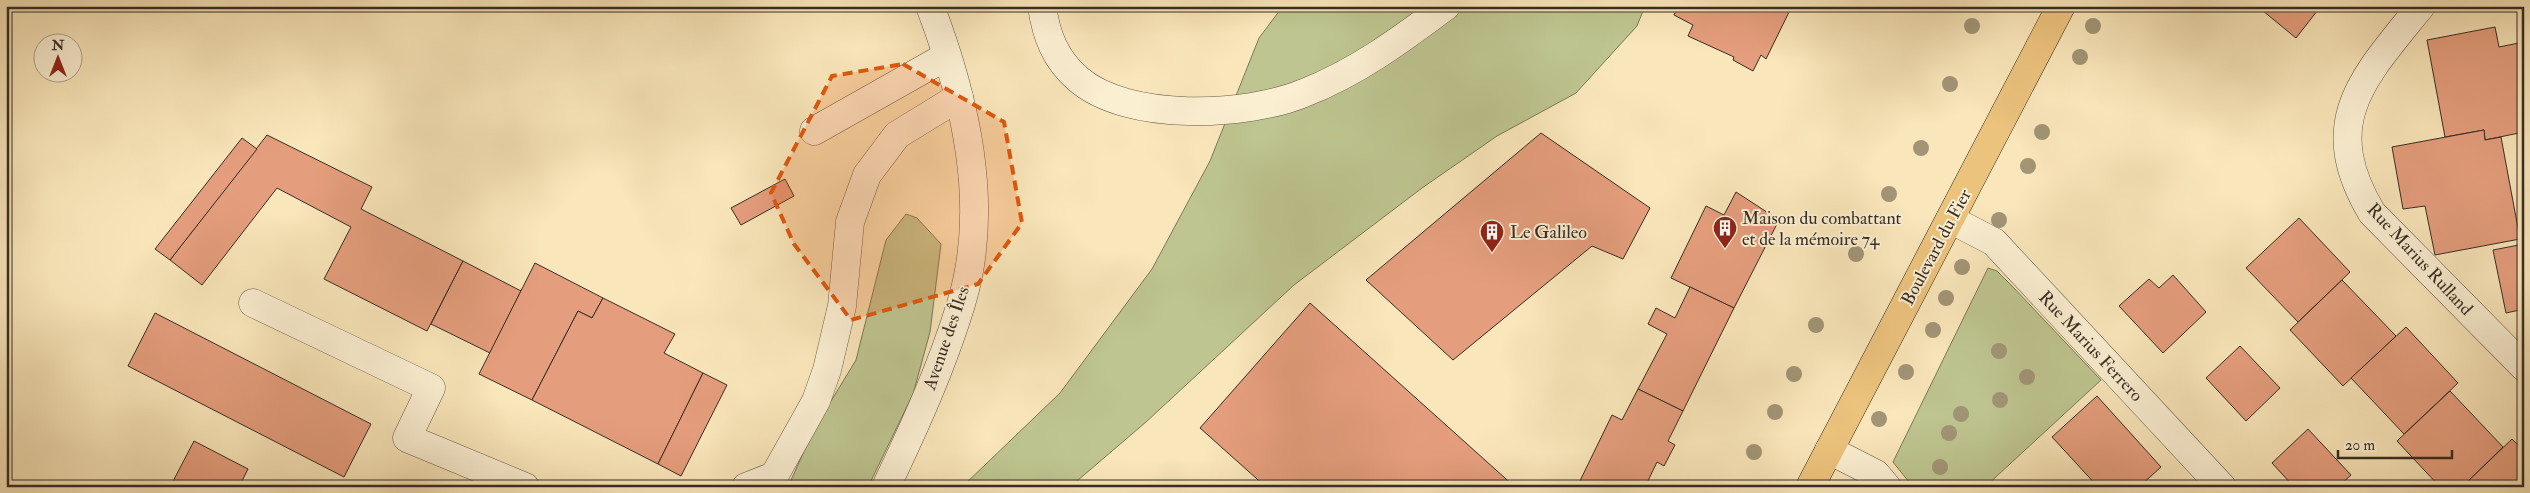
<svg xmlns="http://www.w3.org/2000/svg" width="2530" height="493" viewBox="0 0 2530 493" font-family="'IM FELL Double Pica',serif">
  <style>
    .green { fill: #bec590; stroke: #7a795a }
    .building { fill: #e59e7d; stroke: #372d24 }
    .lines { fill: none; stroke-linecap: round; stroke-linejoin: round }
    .minor-casing { stroke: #685b4a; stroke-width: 29 }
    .major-casing { stroke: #372d24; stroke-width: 29 }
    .minor { stroke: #fbefd2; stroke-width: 28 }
    .major { stroke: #ecc37d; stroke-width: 28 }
    .tree { fill: #a19576 }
    .marked { fill: #df570d; fill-opacity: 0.2; stroke: #df570d; stroke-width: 4; stroke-dasharray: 10 6; stroke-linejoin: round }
    .labels { text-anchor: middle; stroke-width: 4; stroke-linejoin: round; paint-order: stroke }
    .poi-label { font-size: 18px; fill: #372d24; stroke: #fbefd2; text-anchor: start }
    .street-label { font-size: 18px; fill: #372d24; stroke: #fbefd2 }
  </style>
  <rect width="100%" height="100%" fill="#f9e6ba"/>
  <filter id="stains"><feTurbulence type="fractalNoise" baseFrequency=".004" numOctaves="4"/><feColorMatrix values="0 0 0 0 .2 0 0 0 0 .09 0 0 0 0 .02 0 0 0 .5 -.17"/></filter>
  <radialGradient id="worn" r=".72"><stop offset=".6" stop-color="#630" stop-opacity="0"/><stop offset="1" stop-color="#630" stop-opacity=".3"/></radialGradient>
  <g class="green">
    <path d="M 1283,6 L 1645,6 L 1637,26 L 1576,93 L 1497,136 L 1422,188 L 1294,285 L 1146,422 L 1070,487 L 962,487 L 1060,393 L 1152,269 L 1210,161 L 1259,38 Z"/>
    <path d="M 906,214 L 917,218 L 941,244 L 930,332 L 913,394 L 868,487 L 788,487 L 814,429 L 856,360 L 886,240 Z"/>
    <path d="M 1988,268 L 1997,271 L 2011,285 L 2101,380 L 1985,487 L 1913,487 L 1893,462 Z"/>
  </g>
  <g class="building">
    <path d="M 1678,6 L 1792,6 L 1766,59 L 1761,55 L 1753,71 L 1733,60 L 1734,57 L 1688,36 L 1693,25 L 1674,15 Z"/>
    <path d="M 2257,6 L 2321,6 L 2296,38 Z"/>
    <path d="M 2495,27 L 2499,47 L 2524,42 L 2524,132 L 2485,140 L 2484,130 L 2445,137 L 2427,40 Z"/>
    <path d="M 2484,130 L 2485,140 L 2501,137 L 2520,239 L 2435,255 L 2425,206 L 2403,209 L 2392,147 Z"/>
    <path d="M 1541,133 L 1650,208 L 1623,259 L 1592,246 L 1453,360 L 1366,280 Z"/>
    <path d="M 267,135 L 372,187 L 361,209 L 463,261 L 427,331 L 324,279 L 351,227 L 277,188 L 202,285 L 170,260 Z"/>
    <path d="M 242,138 L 257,149 L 170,260 L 155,249 Z"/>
    <path d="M 785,179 L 794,196 L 741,225 L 731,208 Z"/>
    <path d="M 1736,192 L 1779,220 L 1734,308 L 1671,278 L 1706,206 L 1724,215 Z"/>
    <path d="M 2299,218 L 2350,272 L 2298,322 L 2246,268 Z"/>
    <path d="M 2524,244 L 2524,309 L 2506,313 L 2493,250 Z"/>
    <path d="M 463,261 L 521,291 L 490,353 L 431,324 Z"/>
    <path d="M 535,263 L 603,298 L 592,318 L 578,311 L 532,400 L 479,374 Z"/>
    <path d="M 2173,275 L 2206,312 L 2163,353 L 2119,306 L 2149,279 L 2159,288 Z"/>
    <path d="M 2342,280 L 2396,336 L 2343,386 L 2290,330 Z"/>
    <path d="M 1690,287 L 1734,308 L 1683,411 L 1638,389 L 1667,334 L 1648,324 L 1656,308 L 1675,318 Z"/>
    <path d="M 603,298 L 675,334 L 664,353 L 703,373 L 658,464 L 532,400 L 578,311 L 592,318 Z"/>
    <path d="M 1310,303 L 1515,487 L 1266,487 L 1200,428 Z"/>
    <path d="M 155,313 L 371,424 L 344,477 L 128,366 Z"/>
    <path d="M 2406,327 L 2458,383 L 2404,434 L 2351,378 Z"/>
    <path d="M 2240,346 L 2280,388 L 2246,421 L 2206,378 Z"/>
    <path d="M 703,373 L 727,385 L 681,476 L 658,464 Z"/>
    <path d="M 1638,389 L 1683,411 L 1668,441 L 1675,445 L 1664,466 L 1657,462 L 1645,487 L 1577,487 L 1612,415 L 1622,420 Z"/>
    <path d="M 2450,391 L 2503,447 L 2462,487 L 2440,487 L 2397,441 Z"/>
    <path d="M 2097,396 L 2161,467 L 2139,487 L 2098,487 L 2052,437 Z"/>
    <path d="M 2308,429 L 2351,475 L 2338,487 L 2294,487 L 2272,463 Z"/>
    <path d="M 2512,439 L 2524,451 L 2524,487 L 2462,487 Z"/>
    <path d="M 194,441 L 248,469 L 239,487 L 170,487 Z"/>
  </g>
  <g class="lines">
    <defs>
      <g id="minor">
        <path d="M 1042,6 C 1046,35 1055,59 1078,79 C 1128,122 1246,117 1304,93 C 1356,73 1402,39 1446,6"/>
        <path d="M 2421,6 C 2364,77 2317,121 2372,213 L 2524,367"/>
        <path d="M 814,131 L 947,56"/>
        <path d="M 1950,219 L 1994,242 L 2222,487"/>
        <path d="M 253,303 L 431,388 L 407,438 L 525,487"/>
        <path d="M 1829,450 L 1876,474 L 1887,487"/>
        <path d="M 746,487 L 774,476"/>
        <path d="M 768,487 L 816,401 L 827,370 L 842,306 L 850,222 L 867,175 L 897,135 L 959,97"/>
        <path d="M 886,487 C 914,428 942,367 961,304 C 991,206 965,98 930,6"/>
      </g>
      <path id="major" d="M 1810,487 L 2061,6"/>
    </defs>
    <use href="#minor" class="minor-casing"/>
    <use href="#major" class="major-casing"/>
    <use href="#minor" class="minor"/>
    <use href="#major" class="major"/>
  </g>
  <g class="tree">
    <circle cx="1972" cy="26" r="8"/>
    <circle cx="2093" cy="26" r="8"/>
    <circle cx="2080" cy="57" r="8"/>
    <circle cx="1950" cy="84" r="8"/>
    <circle cx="2042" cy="132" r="8"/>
    <circle cx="1921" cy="148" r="8"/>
    <circle cx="2028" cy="166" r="8"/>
    <circle cx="1889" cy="194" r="8"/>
    <circle cx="1999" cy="220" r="8"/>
    <circle cx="1856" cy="254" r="8"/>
    <circle cx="1962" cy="267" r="8"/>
    <circle cx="1946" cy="298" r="8"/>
    <circle cx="1816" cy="325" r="8"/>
    <circle cx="1933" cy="330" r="8"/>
    <circle cx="1999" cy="351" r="8"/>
    <circle cx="1906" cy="372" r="8"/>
    <circle cx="1794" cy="374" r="8"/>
    <circle cx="2027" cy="377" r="8"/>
    <circle cx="2000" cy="400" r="8"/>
    <circle cx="1775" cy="412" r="8"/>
    <circle cx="1961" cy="414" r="8"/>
    <circle cx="1879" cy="419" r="8"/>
    <circle cx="1949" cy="433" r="8"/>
    <circle cx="1754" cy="452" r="8"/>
    <circle cx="1940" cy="467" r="8"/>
  </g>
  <path class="marked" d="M 903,64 L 1004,122 L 1022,223 L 978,284 L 851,320 L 794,244 L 771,193 L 832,76 Z"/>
  <defs>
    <symbol id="building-pin" viewBox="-11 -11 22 30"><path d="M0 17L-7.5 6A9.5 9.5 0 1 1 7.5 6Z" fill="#8f2418" stroke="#fbefd2"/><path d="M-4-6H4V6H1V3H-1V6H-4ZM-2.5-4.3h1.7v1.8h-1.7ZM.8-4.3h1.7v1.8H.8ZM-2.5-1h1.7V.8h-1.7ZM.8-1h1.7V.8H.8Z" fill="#fff"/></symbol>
  </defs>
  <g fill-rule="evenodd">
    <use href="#building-pin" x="1711" y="214" width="28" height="38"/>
    <use href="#building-pin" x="1478" y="218" width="28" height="38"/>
  </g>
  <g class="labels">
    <g class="poi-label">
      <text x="1742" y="224">Maison du combattant<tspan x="1742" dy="21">et de la mémoire 74</tspan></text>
      <text x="1510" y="238">Le Galileo</text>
    </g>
    <g class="street-label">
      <text transform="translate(1936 247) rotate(-62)" y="6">Boulevard du Fier</text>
      <text transform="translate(2420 259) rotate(47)" y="6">Rue Marius Rulland</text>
      <text transform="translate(946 338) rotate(-71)" y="6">Avenue des Îles</text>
      <text transform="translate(2091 346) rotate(47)" y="6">Rue Marius Ferrero</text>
    </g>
  </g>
  <rect width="2530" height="493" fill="none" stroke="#f9e6ba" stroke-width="25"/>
  <rect x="8" y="8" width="2515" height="478" fill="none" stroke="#372d24" stroke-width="2.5"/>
  <rect x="12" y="12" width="2505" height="468" fill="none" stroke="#372d24"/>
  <g transform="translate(58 58)"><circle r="24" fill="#fbefd2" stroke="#ada18c"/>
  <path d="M0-4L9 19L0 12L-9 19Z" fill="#8f2418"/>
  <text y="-8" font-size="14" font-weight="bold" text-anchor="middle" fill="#372d24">N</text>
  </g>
  <path d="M2338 450v8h114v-8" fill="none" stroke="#372d24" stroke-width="2.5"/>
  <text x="2345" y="450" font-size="15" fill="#372d24" stroke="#fbefd2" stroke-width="4" paint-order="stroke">20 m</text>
  <rect width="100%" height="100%" filter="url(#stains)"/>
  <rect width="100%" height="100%" fill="url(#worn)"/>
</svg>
